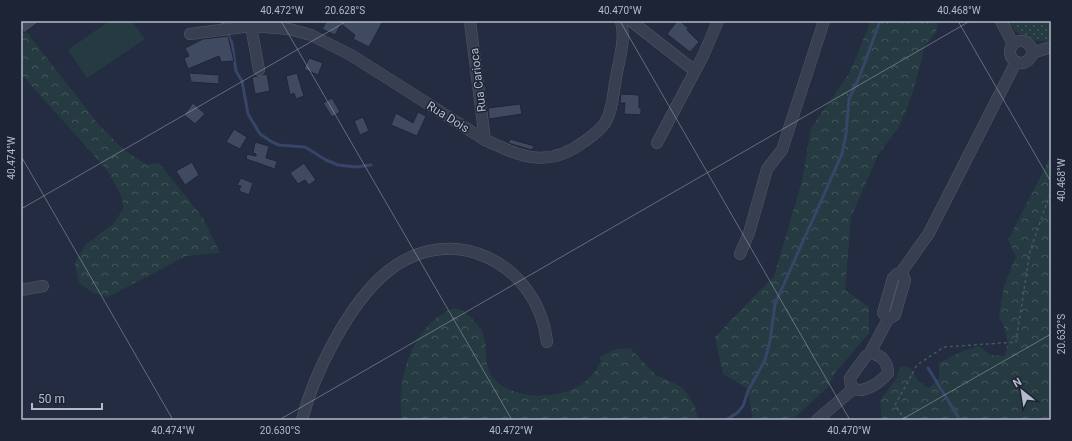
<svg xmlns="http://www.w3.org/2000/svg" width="1072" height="441" viewBox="0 0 1072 441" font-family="Roboto,sans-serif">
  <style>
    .grass { fill: url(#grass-dots) }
    .forest { fill: url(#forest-crowns) }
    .pitch { fill: #263b41 }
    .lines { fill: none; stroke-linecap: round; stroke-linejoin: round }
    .stream { stroke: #364568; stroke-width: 3 }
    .building { fill: #3f4a60; stroke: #1f2637 }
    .minor-casing { stroke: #535a6b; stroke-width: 12 }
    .path { stroke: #44585e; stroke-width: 1.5; stroke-dasharray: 3 3; stroke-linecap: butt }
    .minor { stroke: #383f50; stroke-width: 11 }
    .ticks { fill: none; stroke: #b4bacb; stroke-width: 1; stroke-opacity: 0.45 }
    .labels { text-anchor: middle; stroke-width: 3; stroke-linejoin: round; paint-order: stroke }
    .street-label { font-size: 12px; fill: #b4bacb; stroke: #1d2435 }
    .neatline { fill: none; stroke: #b4bacb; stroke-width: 1.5 }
    .ticks-label { font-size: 10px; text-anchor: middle; fill: #b4bacb }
  </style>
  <defs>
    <pattern id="grass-dots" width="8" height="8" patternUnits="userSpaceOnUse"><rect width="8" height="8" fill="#263b41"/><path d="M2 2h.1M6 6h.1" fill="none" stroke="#43555b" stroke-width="1.8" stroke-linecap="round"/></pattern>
    <pattern id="forest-crowns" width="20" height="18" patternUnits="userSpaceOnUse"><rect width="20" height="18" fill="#263b41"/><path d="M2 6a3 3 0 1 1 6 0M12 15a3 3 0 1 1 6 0" fill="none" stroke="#43555b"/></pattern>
  </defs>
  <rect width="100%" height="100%" fill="#232c40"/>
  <path class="grass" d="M 1007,21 L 1051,21 L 1051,40 C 1033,44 1017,36 1007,21 Z"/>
  <g class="forest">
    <path d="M 871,21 L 938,21 L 936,32 L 925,46 L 912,95 L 905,113 L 898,128 L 878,155 L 851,217 L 845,290 L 869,307 L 869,333 L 835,373 L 828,387 L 792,420 L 751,420 L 752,415 L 747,388 L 723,374 L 715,337 L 774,276 L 802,181 L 811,128 L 849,74 Z"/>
    <path d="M 21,25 L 99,125 L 125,151 L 147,165 L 159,163 L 203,218 L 220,253 L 186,256 L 108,297 L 94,293 L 79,283 L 75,263 L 85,245 L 112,225 L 124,208 L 121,196 L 108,171 L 21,74 Z"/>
    <path d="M 1051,156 L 1051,420 L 882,420 L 880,400 L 897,378 L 900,366 L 910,368 L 918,381 L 929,388 L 939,378 L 939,363 L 965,350 L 979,346 L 990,355 L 1004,356 L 1008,344 L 1004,327 L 999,316 L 1004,286 L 1016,256 L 1008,240 Z"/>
    <path d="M 454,308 C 463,310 465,312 472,319 C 476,323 480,327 483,333 C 489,349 482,367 495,380 C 518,402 569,401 591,376 C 595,372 598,366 601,361 L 599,357 L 616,349 L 630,348 L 656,375 L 680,386 L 686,392 L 695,407 L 698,420 L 402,420 C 395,380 413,323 454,308 Z"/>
  </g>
  <path class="pitch" d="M 109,21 L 132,21 L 145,39 L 87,78 L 68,50 Z"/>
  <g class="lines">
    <g class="stream">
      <path d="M 221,21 L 232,43 L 236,71 L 242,81 L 248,114 L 260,134 L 272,142 L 279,145 L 305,147 L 326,160 L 338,165 L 355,167 L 371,165"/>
      <path d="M 928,368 L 960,420"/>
      <path d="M 726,420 L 737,413 L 743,406 L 748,391 L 765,360 L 770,341 L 775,304 L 842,154 L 846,134 L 849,99 L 859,78 L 880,21"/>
    </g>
  </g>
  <g class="building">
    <path d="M 21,21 L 40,21 L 24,33 L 21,28 Z"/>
    <path d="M 327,21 L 383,21 L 369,47 L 353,39 L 355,35 L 341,24 L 335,35 L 322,29 Z"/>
    <path d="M 677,21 L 680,21 L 688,28 L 687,30 L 699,42 L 690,52 L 667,34 Z"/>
    <path d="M 228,36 L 234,61 L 221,62 L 219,56 L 188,69 L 184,58 L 189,56 L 185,48 L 203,39 Z"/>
    <path d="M 309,58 L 323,63 L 318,75 L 304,69 Z"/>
    <path d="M 189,73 L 219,75 L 219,84 L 191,82 Z"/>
    <path d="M 297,73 L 304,96 L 296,99 L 294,93 L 290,95 L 286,76 Z"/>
    <path d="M 267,74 L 270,91 L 255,94 L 252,77 Z"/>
    <path d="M 621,94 L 639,95 L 639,108 L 641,108 L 641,115 L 624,114 L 625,103 L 620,103 Z"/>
    <path d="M 332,98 L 340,112 L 332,117 L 323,103 Z"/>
    <path d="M 193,103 L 205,114 L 195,124 L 184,115 Z"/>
    <path d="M 520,104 L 522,114 L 489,119 L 488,108 Z"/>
    <path d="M 418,112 L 426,116 L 417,136 L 391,125 L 396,113 L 413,123 Z"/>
    <path d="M 363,117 L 369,131 L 360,135 L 354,121 Z"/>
    <path d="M 234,129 L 247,137 L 240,149 L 226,142 Z"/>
    <path d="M 510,139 L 534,146 L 532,150 L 525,148 L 508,143 Z"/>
    <path d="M 255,142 L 269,146 L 266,158 L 277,161 L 275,169 L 246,159 L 247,154 L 256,156 L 256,154 L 253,153 Z"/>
    <path d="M 192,162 L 199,175 L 185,185 L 176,171 Z"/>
    <path d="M 304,163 L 316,180 L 309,185 L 305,180 L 298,184 L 290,173 Z"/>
    <path d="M 241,178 L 253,183 L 249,195 L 239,191 L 241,186 L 237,185 Z"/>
  </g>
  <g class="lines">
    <defs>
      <g id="minor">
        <path d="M 248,21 L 251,26 L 259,70"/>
        <path d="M 470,21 L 485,140"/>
        <path d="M 631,21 L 695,71"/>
        <path d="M 1001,21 L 1013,44"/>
        <path d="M 190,34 L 251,26 L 289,29 L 311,35 L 351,55 L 485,140 C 522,157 548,169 585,141 C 592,136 600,130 605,123 C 613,110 613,92 616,78 C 619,59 626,40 621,21"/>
        <circle cx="1021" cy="52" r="11"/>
        <path d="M 1032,53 L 1051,47"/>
        <path d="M 657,143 L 703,56 L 718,21"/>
        <path d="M 740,254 L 749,233 L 767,169 L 782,150 L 824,21"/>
        <path d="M 897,274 L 903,275 L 905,280 L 895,315 L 888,319 L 883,313 L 893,278 Z"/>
        <path d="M 900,274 L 929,233 L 1016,62"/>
        <path d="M 21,290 L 43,286"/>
        <path d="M 870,353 C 882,355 888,362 888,373 C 881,382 860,397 851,386 L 850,378 L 866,356 Z"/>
        <path d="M 870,353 L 888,319"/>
        <path d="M 302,420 C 314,373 349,303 387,272 C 451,219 538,263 547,342"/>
        <path d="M 817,420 L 853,389"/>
      </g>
    </defs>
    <use href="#minor" class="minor-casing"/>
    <path class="path" d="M 905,420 L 895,405 L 917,365 L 944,347 L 1016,342 L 1030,251 L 1051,191"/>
    <use href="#minor" class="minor"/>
  </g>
  <path class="ticks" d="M 281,21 L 512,420M 620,21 L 850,420M 958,21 L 1051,182M 21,156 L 173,420M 21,209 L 347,21M 279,420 L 970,21M 901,420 L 1051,334"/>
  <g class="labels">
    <g class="street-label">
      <text transform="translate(478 80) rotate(-97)" y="4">Rua Carioca</text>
      <text transform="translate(448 117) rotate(32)" y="4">Rua Dois</text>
    </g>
  </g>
  <rect width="1072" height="441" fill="none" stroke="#1d2435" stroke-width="44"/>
  <g transform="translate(1022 391) rotate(330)" stroke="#1d2435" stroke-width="3" paint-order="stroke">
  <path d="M0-3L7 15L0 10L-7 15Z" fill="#b4bacb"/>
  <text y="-6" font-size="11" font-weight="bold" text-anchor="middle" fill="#b4bacb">N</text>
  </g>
  <path d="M32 403v6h70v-6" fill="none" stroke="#b4bacb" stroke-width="2"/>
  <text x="38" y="403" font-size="12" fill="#b4bacb" stroke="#1d2435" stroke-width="3" paint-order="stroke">50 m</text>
  <rect x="22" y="22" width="1028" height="397" class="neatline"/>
  <g class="ticks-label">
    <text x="282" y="14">40.472°W</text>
    <text x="345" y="14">20.628°S</text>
    <text x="620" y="14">40.470°W</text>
    <text x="959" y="14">40.468°W</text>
    <text transform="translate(11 158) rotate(-90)" y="4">40.474°W</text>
    <text transform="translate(1061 180) rotate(-90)" y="4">40.468°W</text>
    <text transform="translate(1061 334) rotate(-90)" y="4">20.632°S</text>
    <text x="173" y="434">40.474°W</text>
    <text x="280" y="434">20.630°S</text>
    <text x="511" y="434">40.472°W</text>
    <text x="849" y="434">40.470°W</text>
  </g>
</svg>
